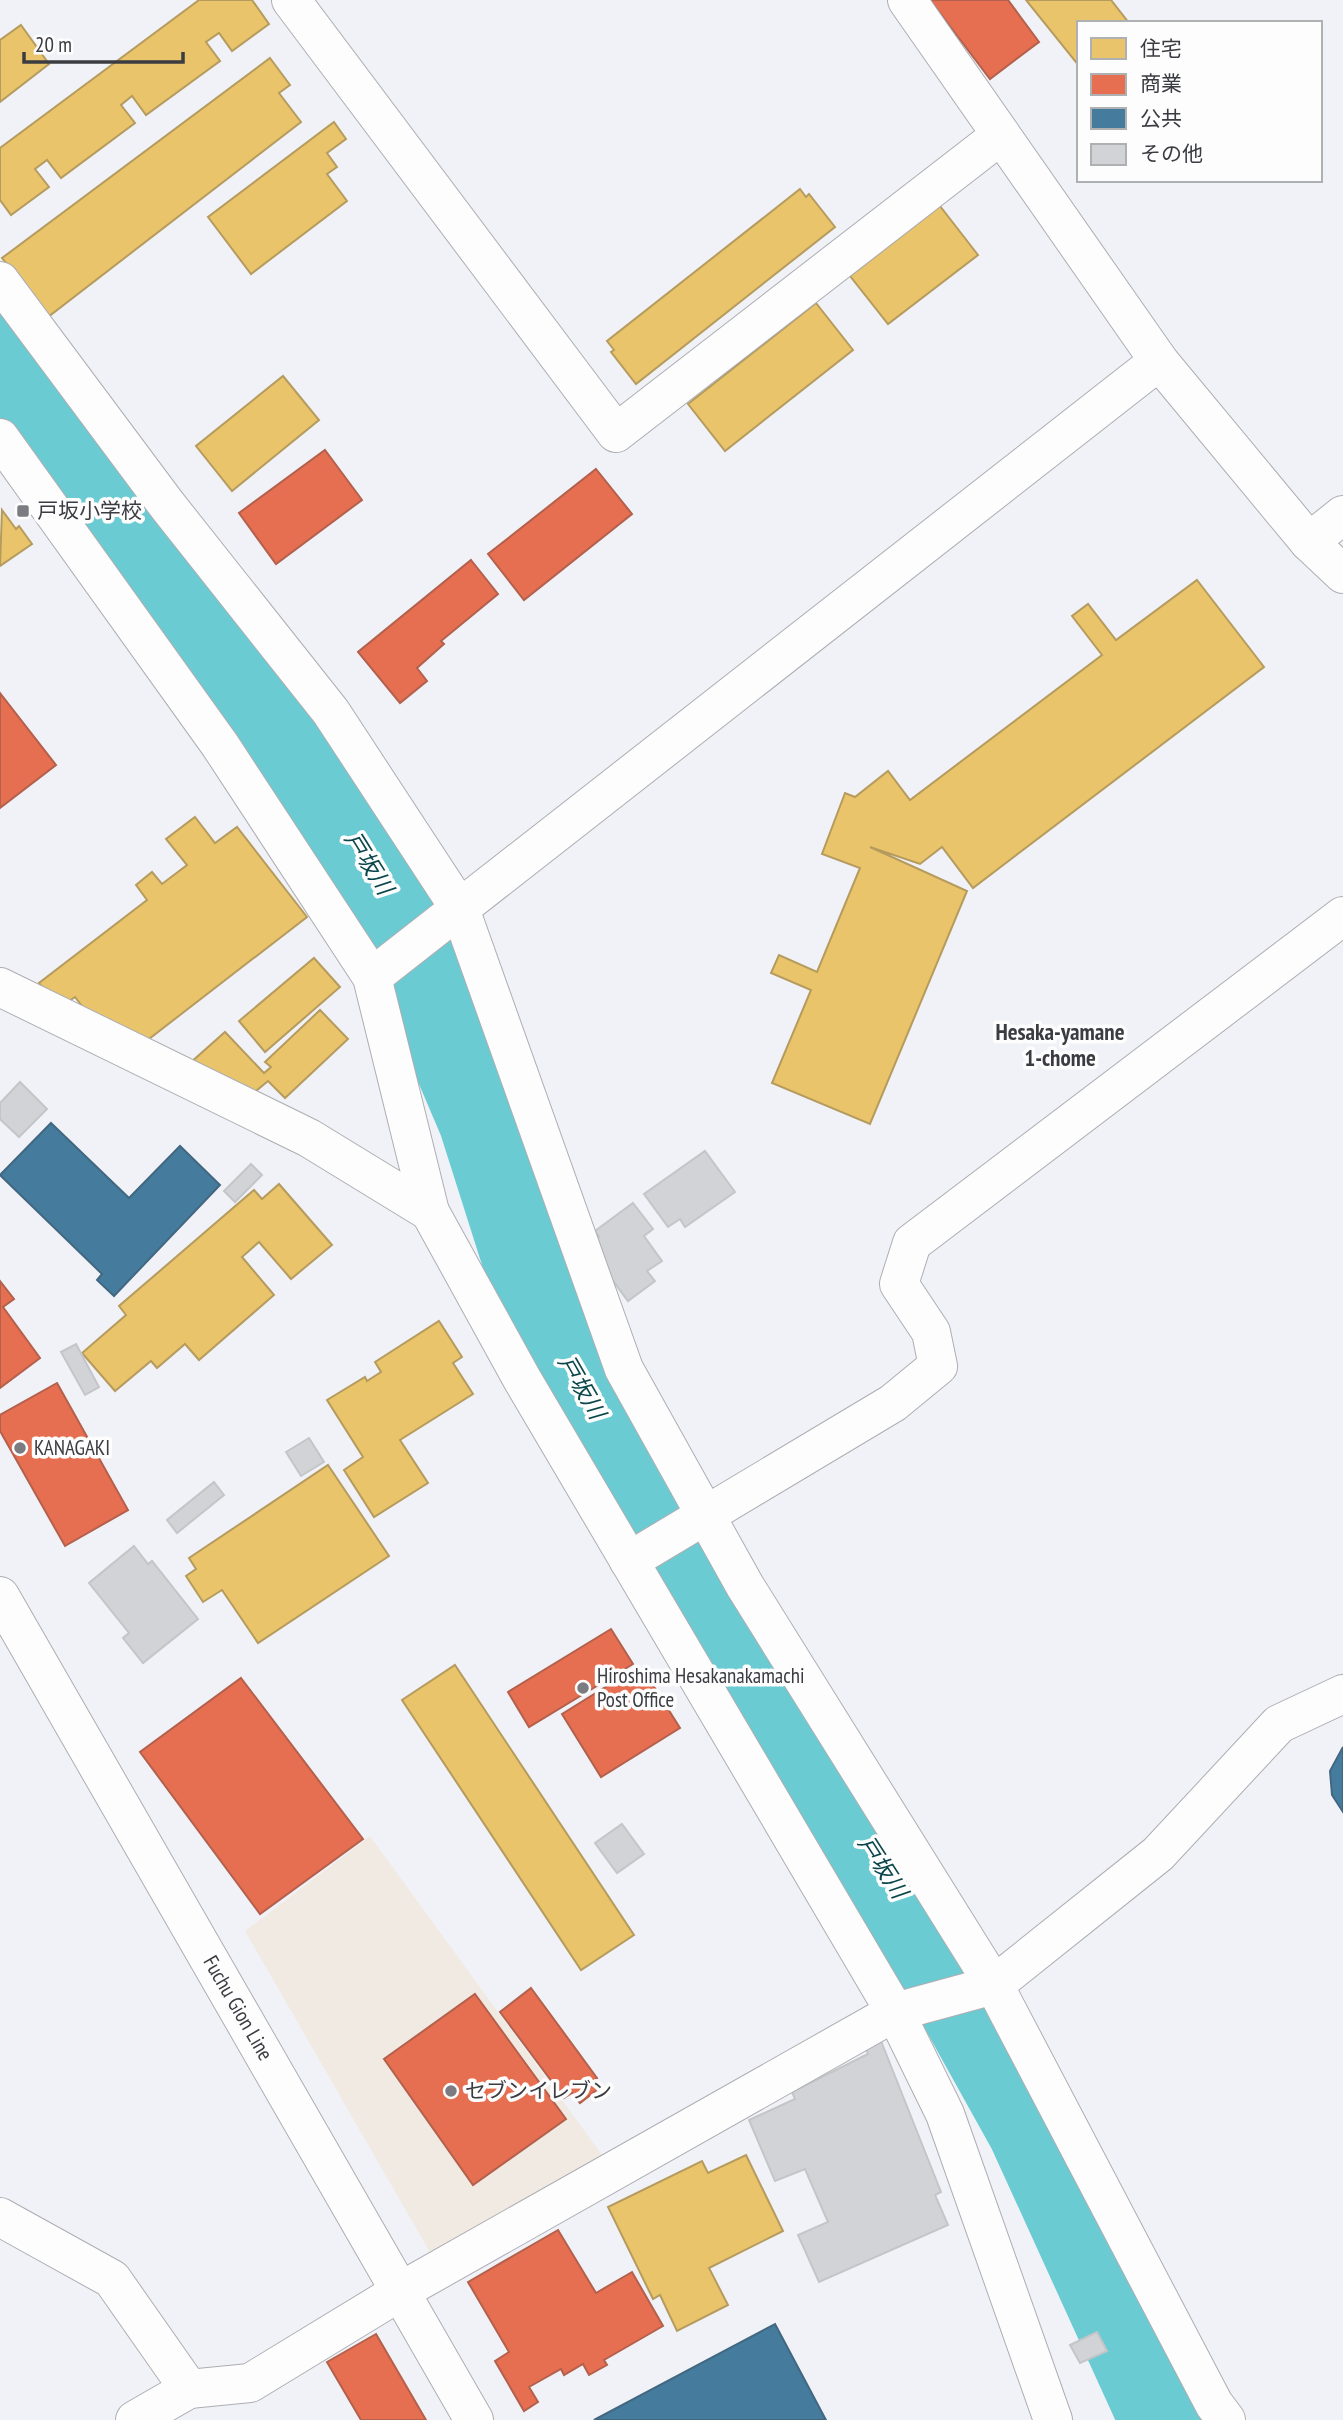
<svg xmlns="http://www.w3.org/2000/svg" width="1343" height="2420" viewBox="0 0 1343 2420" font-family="'PT Sans Narrow','Noto Sans JP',sans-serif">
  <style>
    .commercial { fill: #f1eae2 }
    .homes { fill: #e9c46a; stroke: #b59b5e; stroke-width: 2 }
    .shops { fill: #e76f51; stroke: #b3604c; stroke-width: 2 }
    .public { fill: #457b9d; stroke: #426881; stroke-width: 2 }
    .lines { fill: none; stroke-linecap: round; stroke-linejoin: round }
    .river { stroke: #6accd2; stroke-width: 96 }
    .building { fill: #d2d3d7; stroke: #c4c5c9; stroke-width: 2 }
    .minor-casing { stroke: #adaeb2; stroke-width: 40 }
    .secondary-casing { stroke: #adaeb2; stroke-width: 40 }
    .minor { stroke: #fdfdfe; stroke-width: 38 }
    .secondary { stroke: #fdfdfe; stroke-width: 38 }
    .poi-dot { fill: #7b7c81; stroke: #fdfdfd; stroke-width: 2.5 }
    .labels { text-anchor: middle; stroke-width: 7; stroke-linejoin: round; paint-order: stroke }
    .poi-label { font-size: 21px; fill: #3b3c41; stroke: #fdfdfd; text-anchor: start }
    .street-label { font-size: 21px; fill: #3b3c41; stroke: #fdfdfd }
    .water-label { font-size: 23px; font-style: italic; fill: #0b474a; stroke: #fdfdfd }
    .neighbourhood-label { font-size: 23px; font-weight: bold; fill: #3b3c41; stroke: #fdfdfd }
  </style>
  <rect width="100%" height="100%" fill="#f1f2f8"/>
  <path class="commercial" d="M 370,1836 L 605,2159 L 431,2254 L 245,1931 Z"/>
  <g class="homes">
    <path d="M 199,0 L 252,0 L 269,24 L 232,51 L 219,33 L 206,42 L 220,61 L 146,115 L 132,96 L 121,105 L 135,123 L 61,178 L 47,160 L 35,169 L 49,187 L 11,215 L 0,200 L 0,148 Z"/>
    <path d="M 1026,0 L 1111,0 L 1129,23 L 1079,23 L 1079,66 Z"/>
    <path d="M 21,25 L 49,64 L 0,102 L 0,40 Z"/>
    <path d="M 270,58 L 290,85 L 279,93 L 301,122 L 48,317 L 2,258 Z"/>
    <path d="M 334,122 L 346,139 L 327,153 L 337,167 L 327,174 L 347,201 L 251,274 L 208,217 Z"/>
    <path d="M 800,189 L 806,197 L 809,194 L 835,227 L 636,384 L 611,352 L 614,350 L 607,341 Z"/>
    <path d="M 940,206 L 978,255 L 888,324 L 850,276 Z"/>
    <path d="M 816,303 L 853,350 L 725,451 L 688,404 Z"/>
    <path d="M 283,376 L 319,420 L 232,491 L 196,446 Z"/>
    <path d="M 2,510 L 16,529 L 19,526 L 32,544 L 0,566 Z"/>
    <path d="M 1197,580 L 1264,667 L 973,888 L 942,847 L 920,864 L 870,847 L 967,891 L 870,1124 L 772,1083 L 811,990 L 771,973 L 779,955 L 817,972 L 860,868 L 822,854 L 845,793 L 855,797 L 888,771 L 910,800 L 1102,655 L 1072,616 L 1088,604 L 1116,640 Z"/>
    <path d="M 195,817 L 215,843 L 237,827 L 307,917 L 123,1059 L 75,997 L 59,1008 L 39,983 L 147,900 L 136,885 L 152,872 L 162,884 L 187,865 L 166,839 Z"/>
    <path d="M 314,958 L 340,987 L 265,1052 L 239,1021 Z"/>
    <path d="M 320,1010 L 348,1039 L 285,1098 L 268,1081 L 239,1105 L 171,1080 L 225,1032 L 264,1073 L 271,1067 L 265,1062 Z"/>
    <path d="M 279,1184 L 332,1245 L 291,1279 L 259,1242 L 242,1257 L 274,1295 L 199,1360 L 185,1344 L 157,1368 L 151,1361 L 115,1391 L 82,1353 L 126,1315 L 119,1306 L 254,1190 L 262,1199 Z"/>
    <path d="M 439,1321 L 462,1357 L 453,1363 L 473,1394 L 400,1440 L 428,1483 L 374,1517 L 344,1470 L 363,1457 L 327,1400 L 365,1377 L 367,1381 L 381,1372 L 375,1362 Z"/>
    <path d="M 328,1465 L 389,1556 L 258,1643 L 222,1590 L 203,1602 L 186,1576 L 196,1569 L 189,1558 Z"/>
    <path d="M 455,1665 L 634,1935 L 581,1970 L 402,1700 Z"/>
    <path d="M 746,2155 L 783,2231 L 709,2268 L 728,2305 L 677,2331 L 660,2295 L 653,2299 L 608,2207 L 702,2161 L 708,2173 Z"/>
  </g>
  <g class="shops">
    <path d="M 930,0 L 1008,0 L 1039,42 L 990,79 Z"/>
    <path d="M 325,450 L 362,500 L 276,564 L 239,513 Z"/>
    <path d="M 596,469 L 632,514 L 524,600 L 488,554 Z"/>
    <path d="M 471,560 L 498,594 L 441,641 L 444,644 L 417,668 L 427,681 L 400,703 L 358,652 Z"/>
    <path d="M 0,693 L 56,765 L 0,808 Z"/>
    <path d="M 0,1281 L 14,1299 L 3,1307 L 40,1358 L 0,1388 Z"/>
    <path d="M 57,1383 L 128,1510 L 65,1546 L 0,1431 L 0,1415 Z"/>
    <path d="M 611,1629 L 633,1664 L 529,1727 L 508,1692 Z"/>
    <path d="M 633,1670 L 636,1676 L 644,1671 L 680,1728 L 601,1777 L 562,1714 Z"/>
    <path d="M 241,1678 L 363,1839 L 260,1914 L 140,1752 Z"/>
    <path d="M 531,1988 L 597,2078 L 592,2082 L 598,2089 L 580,2103 L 572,2093 L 564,2098 L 500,2012 Z"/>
    <path d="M 475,1994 L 566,2119 L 473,2185 L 384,2059 Z"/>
    <path d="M 558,2230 L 596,2293 L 632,2272 L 663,2326 L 604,2360 L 607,2365 L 589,2375 L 583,2364 L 564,2375 L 561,2369 L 529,2387 L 538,2402 L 524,2411 L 495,2361 L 509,2352 L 468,2282 Z"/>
    <path d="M 376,2334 L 426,2420 L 361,2420 L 327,2362 Z"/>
  </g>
  <g class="public">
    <path d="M 51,1123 L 129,1198 L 180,1146 L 220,1185 L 114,1296 L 97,1280 L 102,1274 L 0,1175 Z"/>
    <path d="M 1343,1747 L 1343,1812 L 1332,1795 L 1330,1771 Z"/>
    <path d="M 775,2324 L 826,2420 L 594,2420 Z"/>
  </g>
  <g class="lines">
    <path class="river" d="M 0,362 L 226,651 L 386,884 L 486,1119 L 560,1352 L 723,1625 L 930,1939 L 1035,2128 L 1168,2420"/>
  </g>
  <g class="building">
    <path d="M 20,1082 L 47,1109 L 19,1137 L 0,1119 L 0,1103 Z"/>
    <path d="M 705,1151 L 735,1192 L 685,1227 L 680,1219 L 668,1227 L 644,1194 Z"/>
    <path d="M 251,1164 L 262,1175 L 235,1202 L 224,1191 Z"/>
    <path d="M 633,1203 L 653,1229 L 644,1236 L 662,1261 L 647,1271 L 655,1281 L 628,1301 L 587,1246 L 599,1237 L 595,1231 Z"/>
    <path d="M 76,1344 L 99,1387 L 85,1395 L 61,1352 Z"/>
    <path d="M 309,1438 L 324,1462 L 301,1476 L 286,1452 Z"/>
    <path d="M 214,1482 L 224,1495 L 177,1533 L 167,1520 Z"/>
    <path d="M 134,1546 L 148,1564 L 152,1561 L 198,1619 L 143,1663 L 123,1638 L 129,1633 L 89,1583 Z"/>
    <path d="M 622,1824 L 644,1854 L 617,1873 L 595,1843 Z"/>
    <path d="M 881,2041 L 941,2192 L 935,2195 L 948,2225 L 819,2282 L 798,2235 L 828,2222 L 805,2169 L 775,2181 L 749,2120 L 795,2099 L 792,2092 L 868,2054 L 866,2048 Z"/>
    <path d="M 1097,2332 L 1107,2351 L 1080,2363 L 1070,2345 Z"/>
  </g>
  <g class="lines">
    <defs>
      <g id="minor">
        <path d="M 291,0 L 616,433 L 1001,135"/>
        <path d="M 907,0 L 1159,361 L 1309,542 L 1343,574"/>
        <path d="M 0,281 L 167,505 L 331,712 L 460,909 L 624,1369 L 745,1586 L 994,1985 L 1214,2404 L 1226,2420"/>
        <path d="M 0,438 L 220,745 L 372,977 L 430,1212 L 522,1379 L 895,2012 L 945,2114 L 1053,2420"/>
        <path d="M 1309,542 L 1343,515"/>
        <path d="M 372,977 L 1159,361"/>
        <path d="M 0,987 L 309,1138 L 430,1212"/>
        <path d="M 629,1561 L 893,1403 L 938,1366 L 931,1332 L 899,1284 L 912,1243 L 1343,916"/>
        <path d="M 0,2217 L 112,2279 L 189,2389 L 250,2383 L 401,2291 L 895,2012 L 994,1985 L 1158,1854 L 1279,1724 L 1343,1694"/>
        <path d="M 135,2420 L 189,2389"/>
      </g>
      <path id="secondary" d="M 0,1596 L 474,2420"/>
    </defs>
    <use href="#minor" class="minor-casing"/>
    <use href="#secondary" class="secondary-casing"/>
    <use href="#minor" class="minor"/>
    <use href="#secondary" class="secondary"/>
  </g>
  <g class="poi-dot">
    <rect x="16" y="504" width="14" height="14" rx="3.5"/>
    <circle cx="20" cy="1448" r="7"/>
    <circle cx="583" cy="1688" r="7"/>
    <circle cx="451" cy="2091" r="7"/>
  </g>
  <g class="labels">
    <g class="poi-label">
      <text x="37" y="518">戸坂小学校</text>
      <text x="34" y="1455">KANAGAKI</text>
      <text x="597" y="1683">Hiroshima Hesakanakamachi<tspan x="597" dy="24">Post Office</tspan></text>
      <text x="465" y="2098">セブンイレブン</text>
    </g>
    <g class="street-label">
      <text transform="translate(238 2008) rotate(60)" y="7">Fuchu Gion Line</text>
    </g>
    <g class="water-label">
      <text transform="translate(369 863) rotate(58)" y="8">戸坂川</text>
      <text transform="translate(582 1387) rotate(60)" y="8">戸坂川</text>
      <text transform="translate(883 1867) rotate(57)" y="8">戸坂川</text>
    </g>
    <g class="neighbourhood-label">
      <text x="1060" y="1040">Hesaka-yamane<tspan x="1060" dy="26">1-chome</tspan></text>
    </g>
  </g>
  <rect x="1077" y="21" width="245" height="161" fill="#fdfdfd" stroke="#afb0b2" stroke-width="2"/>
  <rect x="1091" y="38" width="35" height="21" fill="#e9c46a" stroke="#afb0b2" stroke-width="2"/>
  <text x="1140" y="56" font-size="21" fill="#3b3c41">住宅</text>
  <rect x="1091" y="74" width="35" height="21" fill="#e76f51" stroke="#afb0b2" stroke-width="2"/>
  <text x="1140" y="91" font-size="21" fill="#3b3c41">商業</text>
  <rect x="1091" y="108" width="35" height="21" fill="#457b9d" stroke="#afb0b2" stroke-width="2"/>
  <text x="1140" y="126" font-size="21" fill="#3b3c41">公共</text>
  <rect x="1091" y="144" width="35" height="21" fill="#d2d3d7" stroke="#afb0b2" stroke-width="2"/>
  <text x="1140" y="161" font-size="21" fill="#3b3c41">その他</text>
  <path d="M24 52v10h159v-10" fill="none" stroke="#3b3c41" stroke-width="3.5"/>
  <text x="35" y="52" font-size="21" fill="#3b3c41" stroke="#fdfdfd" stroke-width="5" paint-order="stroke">20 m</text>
</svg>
